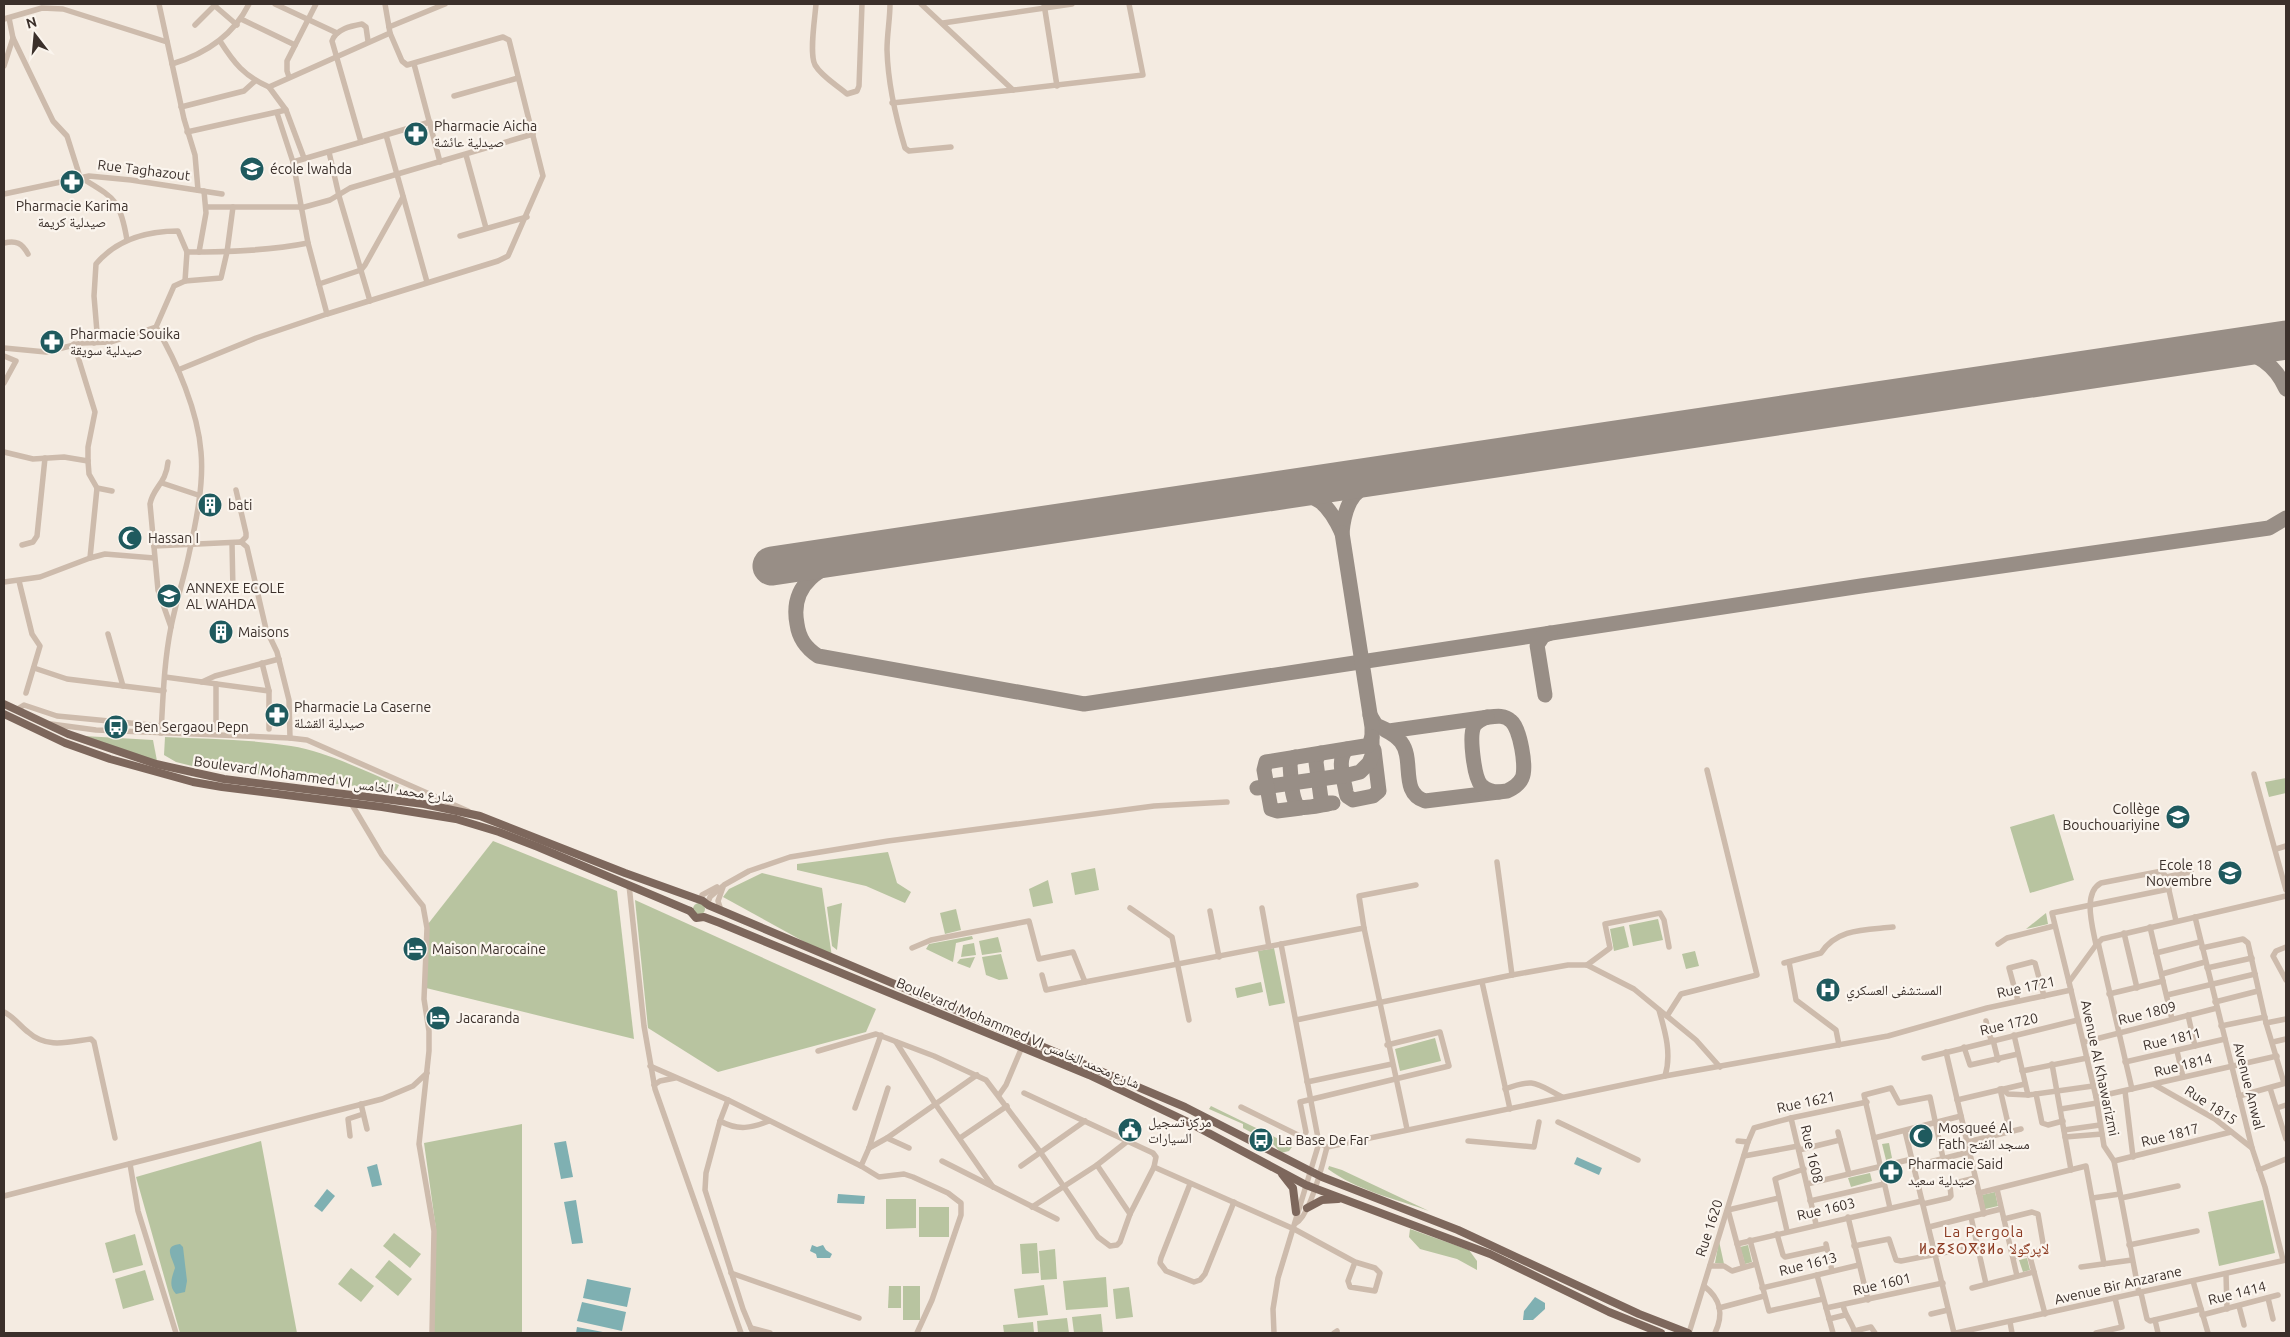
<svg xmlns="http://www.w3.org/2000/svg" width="2290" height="1337" viewBox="0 0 2290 1337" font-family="Ubuntu,'Noto Naskh Arabic','Noto Sans Tifinagh',sans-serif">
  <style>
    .green { fill: #b8c4a0 }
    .water { fill: #7fb0b2 }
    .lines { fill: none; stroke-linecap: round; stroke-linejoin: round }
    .taxiway { stroke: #988e86; stroke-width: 15 }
    .runway { stroke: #988e86; stroke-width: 39 }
    .minor { stroke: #cdbbac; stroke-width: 5.5 }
    .major { stroke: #7d675c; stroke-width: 8 }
    .labels { text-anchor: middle; stroke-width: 4.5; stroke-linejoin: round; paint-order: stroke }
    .poi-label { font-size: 14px; fill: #3b302b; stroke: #fbf5ee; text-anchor: start }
    .street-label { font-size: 14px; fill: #3b302b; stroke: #fbf5ee }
    .neighbourhood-label { font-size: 15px; letter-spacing: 1px; fill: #8c3b22; stroke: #fbf5ee }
  </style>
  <rect width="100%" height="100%" fill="#f4ebe1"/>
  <g class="green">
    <path d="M 84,736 L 153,740 L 157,761 Z"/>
    <path d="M 165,737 C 207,739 249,739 291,746 C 328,752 364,771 399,785 L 396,791 L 196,767 L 176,762 L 164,755 Z"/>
    <path d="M 2286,778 L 2286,793 L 2269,797 L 2265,782 Z"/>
    <path d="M 2054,814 L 2074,880 L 2030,893 L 2010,827 Z"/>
    <path d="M 493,841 L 617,891 L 634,1039 L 426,988 L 428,924 Z"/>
    <path d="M 888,852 L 897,883 L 911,892 L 905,903 L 866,886 L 797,870 L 797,864 Z"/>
    <path d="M 1095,868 L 1099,890 L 1075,895 L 1071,873 Z"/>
    <path d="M 762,873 L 822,888 L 832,957 L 723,897 L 729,889 Z"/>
    <path d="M 1048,880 L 1053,903 L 1033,907 L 1029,889 Z"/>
    <path d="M 635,900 L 876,1009 L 866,1032 L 718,1072 L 648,1028 Z"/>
    <circle cx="699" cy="909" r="6"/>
    <path d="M 842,903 L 837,950 L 832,946 L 827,907 Z"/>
    <path d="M 956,909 L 961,930 L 945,934 L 940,913 Z"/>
    <path d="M 2046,913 L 2048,924 L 2026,929 Z"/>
    <path d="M 1658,919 L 1663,940 L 1633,946 L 1629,925 Z"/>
    <path d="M 1624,926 L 1629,947 L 1614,951 L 1610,929 Z"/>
    <path d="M 972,936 L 973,939 L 956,943 L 953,962 L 926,949 L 929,944 Z"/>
    <path d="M 998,937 L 1002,952 L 982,955 L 979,941 Z"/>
    <path d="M 974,943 L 976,955 L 961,957 L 963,945 Z"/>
    <path d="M 1274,948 L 1285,1003 L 1269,1006 L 1258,951 Z"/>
    <path d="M 1695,951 L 1699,966 L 1686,969 L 1682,954 Z"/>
    <path d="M 1001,954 L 1008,979 L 999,980 L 986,975 L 982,957 Z"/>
    <path d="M 975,957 L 970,968 L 957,963 L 960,959 Z"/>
    <path d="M 1261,982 L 1263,992 L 1237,998 L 1235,988 Z"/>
    <path d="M 1435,1038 L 1441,1061 L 1400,1071 L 1395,1049 Z"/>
    <path d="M 1211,1106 L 1289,1144 L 1292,1147 L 1289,1151 L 1281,1153 L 1273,1144 L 1243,1128 L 1243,1124 L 1209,1109 Z"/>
    <path d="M 522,1124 L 522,1333 L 430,1333 L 436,1229 L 424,1143 Z"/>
    <path d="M 261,1141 L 297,1333 L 180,1333 L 136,1177 Z"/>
    <path d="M 1889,1143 L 1892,1158 L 1886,1160 L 1882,1144 Z"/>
    <path d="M 1329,1166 L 1342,1170 L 1429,1211 C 1396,1199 1356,1190 1328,1169 Z"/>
    <path d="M 1870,1173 L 1872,1181 L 1851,1187 L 1848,1178 Z"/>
    <path d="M 1995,1192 L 1998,1206 L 1985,1209 L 1982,1195 Z"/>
    <path d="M 886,1199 L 916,1199 L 916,1228 L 886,1229 Z"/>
    <path d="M 2263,1200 L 2275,1253 L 2219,1266 L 2208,1212 Z"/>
    <rect x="919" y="1207" width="30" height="30"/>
    <path d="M 1410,1229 L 1469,1250 L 1477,1261 L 1477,1270 L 1457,1259 L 1420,1249 L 1409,1237 Z"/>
    <path d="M 394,1233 L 421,1254 L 410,1268 L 383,1246 Z"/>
    <path d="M 135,1234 L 143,1265 L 113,1273 L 105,1243 Z"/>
    <path d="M 1719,1241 L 1724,1264 L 1715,1263 Z"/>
    <path d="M 1037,1243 L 1039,1273 L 1022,1274 L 1020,1244 Z"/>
    <path d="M 1748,1245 L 1752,1262 L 1745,1264 L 1740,1247 Z"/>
    <path d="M 1055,1249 L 1057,1279 L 1041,1280 L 1039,1251 Z"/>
    <path d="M 2027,1258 L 2030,1270 L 2023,1272 L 2019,1260 Z"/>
    <path d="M 389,1260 L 412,1279 L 398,1296 L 375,1277 Z"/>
    <path d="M 351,1268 L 374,1286 L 361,1302 L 338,1284 Z"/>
    <path d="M 145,1270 L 154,1300 L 123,1309 L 115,1279 Z"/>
    <path d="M 1106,1277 L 1108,1307 L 1066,1310 L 1063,1281 Z"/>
    <path d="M 1044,1285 L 1048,1315 L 1018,1318 L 1014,1289 Z"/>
    <path d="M 889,1286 L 901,1286 L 901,1308 L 888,1308 Z"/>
    <rect x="903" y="1286" width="17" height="34"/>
    <path d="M 1129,1287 L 1133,1317 L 1116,1319 L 1113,1289 Z"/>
    <path d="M 1101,1314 L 1103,1333 L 1074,1333 L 1072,1317 Z"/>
    <path d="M 1067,1318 L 1069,1333 L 1038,1333 L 1037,1321 Z"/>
    <path d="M 1033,1322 L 1034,1333 L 1004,1333 L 1003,1325 Z"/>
  </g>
  <g class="water">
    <path d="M 566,1141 L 573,1177 L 561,1179 L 554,1143 Z"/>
    <path d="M 1577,1157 L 1602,1168 L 1599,1175 L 1574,1164 Z"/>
    <path d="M 377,1164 L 382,1185 L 372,1187 L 367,1167 Z"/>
    <path d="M 327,1189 L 335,1196 L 322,1212 L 314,1206 Z"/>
    <path d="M 838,1194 L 865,1196 L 864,1204 L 837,1203 Z"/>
    <path d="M 576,1200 L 583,1243 L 572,1244 L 564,1202 Z"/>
    <path d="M 180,1244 L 183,1247 L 187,1281 L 185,1292 L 176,1294 C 168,1286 172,1277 175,1268 C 173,1258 162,1246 180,1244 Z"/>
    <path d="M 812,1245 L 817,1247 L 823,1245 L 826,1250 L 832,1254 L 830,1258 L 817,1258 L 816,1254 L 810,1251 Z"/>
    <path d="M 587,1279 L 631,1288 L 627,1307 L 583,1298 Z"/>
    <path d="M 1535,1297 L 1545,1303 L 1545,1309 L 1533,1320 L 1523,1320 L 1524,1311 Z"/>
    <path d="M 582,1302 L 626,1312 L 622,1331 L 577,1321 Z"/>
    <path d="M 577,1327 L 608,1333 L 576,1333 Z"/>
  </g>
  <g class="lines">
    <g class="taxiway">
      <path d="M 2228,349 C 2255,351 2275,364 2286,389"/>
      <path d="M 1284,490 C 1318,494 1328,503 1342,533 C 1345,499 1356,487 1388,474"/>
      <path d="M 856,554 C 822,567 789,582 797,624 C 799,639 806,648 818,656 L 1084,704 L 1861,586 L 2255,530 L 2269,528 L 2286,518"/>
      <path d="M 1545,695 L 1537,645 L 1543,636 L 1550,633"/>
      <path d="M 1370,715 L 1376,725 L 1389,731 L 1489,717 C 1497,716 1505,715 1511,721 C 1520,728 1527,768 1522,778 C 1519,785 1513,788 1507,791 L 1425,801 C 1399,792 1415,760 1401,742 C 1397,737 1391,733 1385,730"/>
      <path d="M 1487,717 C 1482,719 1477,721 1474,726 C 1469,736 1474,777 1481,785 C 1486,790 1493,792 1499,792"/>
      <path d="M 1347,749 C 1336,759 1344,779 1346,792 L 1347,796 L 1353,800 L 1373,796 L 1379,791 L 1374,750"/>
      <path d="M 1321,753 L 1317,757 L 1316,762 L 1321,799 L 1324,803 L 1333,803"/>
      <path d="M 1295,757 L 1291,760 L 1290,765 C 1291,774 1291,805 1300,807 C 1307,809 1320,805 1328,804"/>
      <path d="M 1257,788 L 1348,775 L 1360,772 L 1369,763 L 1372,756 L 1372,727 L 1342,533"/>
      <path d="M 1301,808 L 1277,811 L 1271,809 L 1264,770 L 1266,762 L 1365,746 L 1369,745 L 1372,737"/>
    </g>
    <path class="runway" d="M 772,566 L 2286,340"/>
    <g class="minor">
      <path d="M 159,4 L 184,119 L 195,155 L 198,190"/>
      <path d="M 275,4 L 337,33"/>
      <path d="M 816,4 C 815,18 809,54 815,65 C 822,77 837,85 847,94 L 857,91 L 859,86 L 862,4"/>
      <path d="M 890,4 C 890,19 887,34 887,50 C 888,84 895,115 905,148 L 909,151 L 951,147"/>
      <path d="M 921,4 L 1013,90 L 1143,75 L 1129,4"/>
      <path d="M 1044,4 L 1057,86"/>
      <path d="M 215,6 L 237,25"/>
      <path d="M 4,19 L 42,8 L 63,9 L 167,42"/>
      <path d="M 241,19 L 295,45"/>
      <path d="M 943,23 L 1072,4"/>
      <path d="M 195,25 L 216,4"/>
      <path d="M 389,27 L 445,4"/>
      <path d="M 13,38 L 53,121 L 67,136 L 80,177 C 114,198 120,198 127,240"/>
      <path d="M 220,41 C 234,63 244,76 269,87"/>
      <path d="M 172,64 C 205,54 233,36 249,4"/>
      <path d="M 414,64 L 440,162"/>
      <path d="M 4,66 L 13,38 L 9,18"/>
      <path d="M 289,77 L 287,71 L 287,61 L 316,4"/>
      <path d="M 454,96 L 518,78"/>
      <path d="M 892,103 L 1013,90"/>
      <path d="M 181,107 L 244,91 L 255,81"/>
      <path d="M 277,113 L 293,162 L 308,243 L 327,314 L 498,261 L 508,256 L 543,176 L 509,40 L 503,37 L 407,65 L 402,61 L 390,33"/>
      <path d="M 187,132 L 286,110"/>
      <path d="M 386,135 L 427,282"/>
      <path d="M 361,142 L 332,41 C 336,29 351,26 362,24 L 366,27 L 368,41"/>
      <path d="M 329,152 L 339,196 L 370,301"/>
      <path d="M 466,155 L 486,228"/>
      <path d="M 304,158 L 286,110 L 269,87 L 390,33 L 385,4"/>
      <path d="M 293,162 L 430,122"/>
      <path d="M 4,194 L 89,176 L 131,180 L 222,194"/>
      <path d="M 206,207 L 301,207"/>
      <path d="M 301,208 L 330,200 L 350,188 L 533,134"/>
      <path d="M 460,236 L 527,217"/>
      <path d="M 4,243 C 16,240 22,243 28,254"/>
      <path d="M 187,252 C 227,252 268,251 308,243"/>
      <path d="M 199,252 L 206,213 L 204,191"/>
      <path d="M 319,284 L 361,270 L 365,265 L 403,197"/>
      <path d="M 156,327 C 177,362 198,412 201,452 C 204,484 196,522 189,554 C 184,578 176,602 171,627 C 164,662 163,698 161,733"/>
      <path d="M 94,343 L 97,332 L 94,296 L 96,264 C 117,239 146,231 178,231 L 187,252 L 185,281"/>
      <path d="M 74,344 L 95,412 L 88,447 L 88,461 L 89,474 L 97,488 L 112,491"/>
      <path d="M 4,348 L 46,352 L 82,343 L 111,342 L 156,327 L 174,286 L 185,281 L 221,278 L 227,252 L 233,207"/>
      <path d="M 4,356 L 16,361 L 4,383"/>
      <path d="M 178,370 L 256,338 L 327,314"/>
      <path d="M 4,452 L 33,459 L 64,457 L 88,461"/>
      <path d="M 168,462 C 166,484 153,487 150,504 L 158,590 L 171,627"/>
      <path d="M 162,483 L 198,495"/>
      <path d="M 236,490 L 246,533 L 246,537 L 241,542"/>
      <path d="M 232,543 L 233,592"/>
      <path d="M 22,545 L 33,542 L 37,536 L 45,458"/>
      <path d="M 154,546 L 241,542 L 247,547 L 266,629 L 277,652 L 289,700 L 290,738"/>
      <path d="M 90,558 L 97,488"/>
      <path d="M 19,581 L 32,634 L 40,646 L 26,693"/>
      <path d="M 4,582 L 40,577 L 90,558 L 105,554 L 154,558"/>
      <path d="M 108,634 L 123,686"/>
      <path d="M 262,663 L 269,691 L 269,729"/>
      <path d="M 34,668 L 67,679 L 164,691"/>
      <path d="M 165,677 L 269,691"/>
      <path d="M 202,682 L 215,676 L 279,659"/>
      <path d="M 16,710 L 24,705 L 57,716 L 161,726"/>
      <path d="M 51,724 L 96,730 L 290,738 L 307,740 L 468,811"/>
      <path d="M 216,728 L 216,684"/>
      <path d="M 2254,774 L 2286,890"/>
      <path d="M 351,803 L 382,855 L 423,906 L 427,928 L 424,999 L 429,1031 L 429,1051 L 419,1144 L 434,1231 L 432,1333"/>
      <path d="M 2276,849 L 2286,846"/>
      <path d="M 1497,862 L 1512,975"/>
      <path d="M 2166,877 L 2191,872"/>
      <path d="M 629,885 L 644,1026 L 655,1089 L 741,1333"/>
      <path d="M 701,900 L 702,895 L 717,887"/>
      <path d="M 707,905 L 710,897 L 724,885 L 749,871 L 790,857 L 888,841 L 1154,806 L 1227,802"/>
      <path d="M 1130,908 L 1172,937 L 1189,1020"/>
      <path d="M 1262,908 L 1269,947"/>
      <path d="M 721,910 L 718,901 L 723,887"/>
      <path d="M 1210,911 L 1219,957"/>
      <path d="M 2195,917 L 2252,1148 L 2265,1187 L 2283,1260"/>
      <path d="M 2150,927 L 2172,1019"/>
      <path d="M 1364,928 L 1407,1129"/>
      <path d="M 2124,933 L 2137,988"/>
      <path d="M 2098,942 L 2132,1089"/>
      <path d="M 1998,944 L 2007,938 L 2054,926"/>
      <path d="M 2096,945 C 2093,928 2082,893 2101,883 L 2162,871 L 2166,877 L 2176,921"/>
      <path d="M 2286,947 L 2276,951 L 2273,956 L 2286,980"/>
      <path d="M 912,948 L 931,940 L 1029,921 L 1039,959 L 1073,952 L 1085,982 L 1364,928 L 1359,896 L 1416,885"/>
      <path d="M 2202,948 L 2243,939 L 2248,943 L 2266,1023 L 2284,1083"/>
      <path d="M 2156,953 L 2200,942"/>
      <path d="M 1789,962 L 1796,1000 L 1836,1030 L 1839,1045"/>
      <path d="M 1784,963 L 1821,953 C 1837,928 1866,930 1893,927"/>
      <path d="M 1587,965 L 1610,948 L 1605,924 L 1660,913 L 1664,920 L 1669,947"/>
      <path d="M 2207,968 L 2252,958"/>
      <path d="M 2162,974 L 2205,962"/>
      <path d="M 1042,975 L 1046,990 L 1085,982"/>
      <path d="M 1482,982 L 1510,1109"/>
      <path d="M 2069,982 L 2052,913 L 2169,889"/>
      <path d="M 2109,994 L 2163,981"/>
      <path d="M 2167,995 L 2255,974"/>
      <path d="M 2018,1001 L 2009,968 L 2032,962 L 2035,963 L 2044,996"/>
      <path d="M 2215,1002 L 2258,991"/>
      <path d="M 1659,1010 C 1665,1031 1672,1054 1665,1076"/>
      <path d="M 4,1012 C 14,1017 19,1025 28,1032 C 47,1049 68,1042 91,1039 L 94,1042 L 115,1138"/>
      <path d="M 2188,1015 L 2195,1046"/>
      <path d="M 1667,1016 L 1681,994 L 1757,975 L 1707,770"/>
      <path d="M 1296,1020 L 1512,975 L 1568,965 L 1587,965 L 1634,989 L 1696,1040 L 1720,1067"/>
      <path d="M 1986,1021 L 1991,1040"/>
      <path d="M 2266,1023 L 2286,1019"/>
      <path d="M 2221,1026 L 2265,1017"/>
      <path d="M 2014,1035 L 2028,1095"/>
      <path d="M 1993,1040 L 1998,1060"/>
      <path d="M 896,1042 L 936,1105 L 993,1187"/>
      <path d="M 2084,1042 L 2217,1008"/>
      <path d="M 2273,1042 L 2286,1039"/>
      <path d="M 1964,1047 L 1970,1065 L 2018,1054"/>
      <path d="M 818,1051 L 876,1034 L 934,1056 L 986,1080 L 1041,1153 L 1098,1237 L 1110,1246 L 1117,1245 L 1120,1242 L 1130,1214 L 1154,1167"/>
      <path d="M 2177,1051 L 2183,1077"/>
      <path d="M 1946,1052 L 1984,1214"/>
      <path d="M 1924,1058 L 2078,1020"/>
      <path d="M 2125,1062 L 2225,1039"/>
      <path d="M 2052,1064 L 2071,1170"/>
      <path d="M 650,1066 L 728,1100 L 861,1166 L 869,1148 L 888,1088"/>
      <path d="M 2022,1071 L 2087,1058"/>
      <path d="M 1307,1082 L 1392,1064"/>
      <path d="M 654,1085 L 660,1081 L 675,1078"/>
      <path d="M 2155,1085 L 2215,1119 L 2252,1148"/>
      <path d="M 2270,1088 L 2286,1139"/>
      <path d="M 1505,1089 C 1535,1078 1535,1083 1562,1097"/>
      <path d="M 2000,1089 L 2010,1132"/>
      <path d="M 2002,1089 L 2008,1094 L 2028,1095 L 2093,1086"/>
      <path d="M 2125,1091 L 2133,1157"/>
      <path d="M 1024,1093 L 1153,1153 L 1156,1157 L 1154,1167 L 1294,1229 L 1355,1262 L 1375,1268 L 1380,1273 L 1375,1291 L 1350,1287 L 1348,1281 L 1355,1262"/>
      <path d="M 2036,1094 L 2042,1123 L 2048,1125 L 2063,1121"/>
      <path d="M 999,1095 L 1006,1085 L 1022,1047"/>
      <path d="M 2239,1096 L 2286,1083"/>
      <path d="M 2096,1097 L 2277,1056"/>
      <path d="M 728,1100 L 720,1121 C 738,1131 752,1128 769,1121"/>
      <path d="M 1957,1100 L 2025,1084"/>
      <path d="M 361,1104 L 367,1129"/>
      <path d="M 1241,1107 L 1304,1138 L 1306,1132 L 1300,1102 L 1449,1066 L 1440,1032 L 1387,1045"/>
      <path d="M 855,1108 L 881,1035"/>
      <path d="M 2277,1108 L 2286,1105"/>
      <path d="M 2061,1109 L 2097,1103"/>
      <path d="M 1791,1118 L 1816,1224"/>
      <path d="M 720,1121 L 706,1173 L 705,1190 L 743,1309 L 753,1333"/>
      <path d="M 1558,1122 L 1638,1160"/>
      <path d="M 2064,1130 L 2100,1125"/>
      <path d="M 1905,1131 L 1954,1333"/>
      <path d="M 1838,1132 L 1849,1174"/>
      <path d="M 350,1136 L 348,1119 L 363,1114"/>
      <path d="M 2065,1137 L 2102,1134"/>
      <path d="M 887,1138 L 909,1148"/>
      <path d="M 960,1138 L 1007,1106"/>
      <path d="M 1874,1138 L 1961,1116"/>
      <path d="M 1468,1141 L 1534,1147 L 1539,1122"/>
      <path d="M 1738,1141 L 1748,1142"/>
      <path d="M 1967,1142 L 2021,1129"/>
      <path d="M 1319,1143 L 1327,1147 L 1665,1076 L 1888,1036 L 1987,1008 L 2071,990"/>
      <path d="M 869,1148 L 887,1138 L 977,1075"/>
      <path d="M 1799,1150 L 1840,1140"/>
      <path d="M 1744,1156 L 1798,1146"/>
      <path d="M 942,1161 L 1057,1219"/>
      <path d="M 2114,1161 L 2231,1132"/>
      <path d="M 130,1164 L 138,1211 L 176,1333"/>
      <path d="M 1097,1165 L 1130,1214"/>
      <path d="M 861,1166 L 879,1177 L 904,1174 L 913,1177 L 948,1193 L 961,1203 L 961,1215 L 932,1300 L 917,1333"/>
      <path d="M 1021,1166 L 1085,1121"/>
      <path d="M 1914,1166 L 1969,1152"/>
      <path d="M 2259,1170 L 2286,1159"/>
      <path d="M 1190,1184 L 1161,1258 L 1160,1263 L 1166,1271 L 1194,1282 L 1200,1280 L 1205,1274 L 1234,1202"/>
      <path d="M 1807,1184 L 1912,1159"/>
      <path d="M 1997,1189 L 2017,1276"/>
      <path d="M 1979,1193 L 2086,1166 L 2104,1264"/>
      <path d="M 4,1196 L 382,1099 L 413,1086 L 427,1073"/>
      <path d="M 2093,1198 L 2120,1194"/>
      <path d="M 2121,1198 L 2178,1186"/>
      <path d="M 1810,1201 L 1884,1184"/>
      <path d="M 1923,1204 L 1949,1198 L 1951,1196 L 1950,1186 L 1951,1184 L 1975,1178"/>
      <path d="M 1032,1207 L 1097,1165 L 1129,1140"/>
      <path d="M 1890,1208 L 1864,1095 L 1891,1088 L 1899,1103 L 1930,1097 L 1943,1158"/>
      <path d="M 1728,1210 L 1743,1266"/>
      <path d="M 1728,1210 L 1779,1198"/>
      <path d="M 1848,1217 L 1868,1300"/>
      <path d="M 1971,1217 L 1986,1284"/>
      <path d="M 2004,1219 L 2032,1212 L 2038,1214 L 2044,1249 L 2013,1257"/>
      <path d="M 1296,1223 C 1310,1216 1323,1163 1327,1147"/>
      <path d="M 1929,1227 L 2001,1209"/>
      <path d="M 1787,1231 L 1775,1179 L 1804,1169"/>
      <path d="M 1777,1234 L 1783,1255 L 1785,1257 L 1826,1248"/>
      <path d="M 1750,1240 L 1769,1311 L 1823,1299"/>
      <path d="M 1737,1244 L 1922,1201"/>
      <path d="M 1826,1244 L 1832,1271"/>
      <path d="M 2129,1245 L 2197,1231"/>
      <path d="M 1854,1246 L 1889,1239 L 1896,1260 L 1901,1261 L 1978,1246"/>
      <path d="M 2029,1253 L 2045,1314"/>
      <path d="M 1710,1266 L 1724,1266 L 1732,1271 L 1756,1264"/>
      <path d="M 2081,1267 L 2132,1260"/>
      <path d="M 731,1273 L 859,1318"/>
      <path d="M 2226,1274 L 2227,1309"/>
      <path d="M 1817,1275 L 1833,1333"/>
      <path d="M 2193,1281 L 2208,1333"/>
      <path d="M 1704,1286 C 1721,1299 1724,1314 1715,1333"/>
      <path d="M 1762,1288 L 1859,1265"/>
      <path d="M 1972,1288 L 2034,1272"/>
      <path d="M 2139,1293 L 2114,1161 L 2104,1146 L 2096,1097 L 2069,982 L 2096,945 L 2102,939 L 2286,896"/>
      <path d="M 2141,1293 L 2147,1319 L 2150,1321 L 2201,1309"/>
      <path d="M 2268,1298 L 2273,1319"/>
      <path d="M 1843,1305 C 1845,1316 1852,1322 1855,1333"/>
      <path d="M 2239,1306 L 2244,1325"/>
      <path d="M 1719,1308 L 1764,1296"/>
      <path d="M 1826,1308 L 1943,1283"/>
      <path d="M 1931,1314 L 1948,1310"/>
      <path d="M 2202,1315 L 2278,1295"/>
      <path d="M 1829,1319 L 1845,1315"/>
      <path d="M 2155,1320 L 2158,1333"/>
      <path d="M 2010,1322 L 2012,1333"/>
      <path d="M 751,1328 L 770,1333"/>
      <path d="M 1854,1331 L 1871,1327 L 1875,1333"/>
      <path d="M 1274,1333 L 1273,1309 L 1278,1278 L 1319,1143 L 1281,944"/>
      <path d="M 1334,1333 L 1337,1331"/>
      <path d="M 1689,1333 L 1748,1142 L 1754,1128 L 1791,1118 L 1867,1102"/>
      <path d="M 1956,1333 L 2286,1260"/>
      <path d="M 2096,1333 L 2122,1327 L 2115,1298"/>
    </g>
    <g class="major">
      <path d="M 4,704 L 68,734 L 156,764 L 224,779 L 424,804 L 480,816 L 625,873 L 703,901 L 708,905 L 1185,1107 L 1322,1177 L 1458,1230 L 1639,1314 L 1688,1333"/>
      <path d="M 4,714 L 65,743 L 110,759 L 193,782 L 222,787 L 382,807 L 456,819 L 499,832 L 538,847 L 690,911"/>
      <path d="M 690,911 L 696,918 L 704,917 L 720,923 L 1089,1075 L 1186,1121 L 1306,1185 L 1490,1254 L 1609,1312 L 1661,1333"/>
      <path d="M 1282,1174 L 1293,1188 L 1296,1212"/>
      <path d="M 1307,1208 L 1322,1200 L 1338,1199"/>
    </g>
  </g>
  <defs>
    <symbol id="pharmacy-disc" viewBox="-11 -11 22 22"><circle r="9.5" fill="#1f5a5e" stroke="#fbf5ee"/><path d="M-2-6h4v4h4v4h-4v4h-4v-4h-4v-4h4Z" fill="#fff"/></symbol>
    <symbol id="school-disc" viewBox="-11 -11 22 22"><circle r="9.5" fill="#1f5a5e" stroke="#fbf5ee"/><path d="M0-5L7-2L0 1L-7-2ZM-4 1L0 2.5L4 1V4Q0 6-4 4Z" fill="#fff"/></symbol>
    <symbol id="building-disc" viewBox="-11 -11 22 22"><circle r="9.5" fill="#1f5a5e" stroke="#fbf5ee"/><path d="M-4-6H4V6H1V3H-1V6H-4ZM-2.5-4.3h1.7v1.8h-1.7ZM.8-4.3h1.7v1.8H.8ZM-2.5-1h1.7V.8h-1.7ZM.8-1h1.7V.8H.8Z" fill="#fff"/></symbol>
    <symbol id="mosque-disc" viewBox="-11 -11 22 22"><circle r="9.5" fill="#1f5a5e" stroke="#fbf5ee"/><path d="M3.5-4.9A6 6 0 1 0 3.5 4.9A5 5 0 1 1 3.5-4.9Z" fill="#fff"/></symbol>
    <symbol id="bus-disc" viewBox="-11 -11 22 22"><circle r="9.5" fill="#1f5a5e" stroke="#fbf5ee"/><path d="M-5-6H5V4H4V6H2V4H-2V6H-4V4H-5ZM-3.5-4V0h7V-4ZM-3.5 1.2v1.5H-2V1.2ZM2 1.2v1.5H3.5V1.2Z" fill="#fff"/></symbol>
    <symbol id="hotel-disc" viewBox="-11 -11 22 22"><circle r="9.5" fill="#1f5a5e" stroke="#fbf5ee"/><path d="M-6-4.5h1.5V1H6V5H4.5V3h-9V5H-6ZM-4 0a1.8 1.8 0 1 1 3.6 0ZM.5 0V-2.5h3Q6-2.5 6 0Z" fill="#fff"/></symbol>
    <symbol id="hospital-disc" viewBox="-11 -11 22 22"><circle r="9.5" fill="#1f5a5e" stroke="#fbf5ee"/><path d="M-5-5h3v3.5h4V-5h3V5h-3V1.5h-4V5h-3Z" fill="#fff"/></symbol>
    <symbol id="civic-disc" viewBox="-11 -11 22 22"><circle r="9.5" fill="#1f5a5e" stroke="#fbf5ee"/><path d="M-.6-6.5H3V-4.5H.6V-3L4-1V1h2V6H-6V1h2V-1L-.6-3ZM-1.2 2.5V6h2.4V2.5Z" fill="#fff"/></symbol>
  </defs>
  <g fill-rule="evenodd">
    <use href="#pharmacy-disc" x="402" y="120" width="28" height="28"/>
    <use href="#school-disc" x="238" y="155" width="28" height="28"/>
    <use href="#pharmacy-disc" x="58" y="168" width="28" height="28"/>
    <use href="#pharmacy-disc" x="38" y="328" width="28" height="28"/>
    <use href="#building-disc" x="196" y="491" width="28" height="28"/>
    <use href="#mosque-disc" x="116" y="524" width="28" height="28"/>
    <use href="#school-disc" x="155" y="582" width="28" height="28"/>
    <use href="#building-disc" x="207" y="618" width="28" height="28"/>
    <use href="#pharmacy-disc" x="263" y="701" width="28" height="28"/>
    <use href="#bus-disc" x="102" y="713" width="28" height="28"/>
    <use href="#school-disc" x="2164" y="803" width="28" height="28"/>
    <use href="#school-disc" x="2216" y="859" width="28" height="28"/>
    <use href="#hotel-disc" x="401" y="935" width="28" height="28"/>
    <use href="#hospital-disc" x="1814" y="976" width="28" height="28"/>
    <use href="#hotel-disc" x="424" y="1004" width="28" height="28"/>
    <use href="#civic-disc" x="1116" y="1116" width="28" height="28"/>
    <use href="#mosque-disc" x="1907" y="1122" width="28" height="28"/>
    <use href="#bus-disc" x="1247" y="1126" width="28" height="28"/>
    <use href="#pharmacy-disc" x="1877" y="1158" width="28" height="28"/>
  </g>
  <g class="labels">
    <g class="poi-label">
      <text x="434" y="131">Pharmacie Aicha<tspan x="434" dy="16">صيدلية عائشة</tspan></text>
      <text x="270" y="174">école lwahda</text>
      <text x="72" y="211" text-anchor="middle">Pharmacie Karima<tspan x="72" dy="16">صيدلية كريمة</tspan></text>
      <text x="70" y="339">Pharmacie Souika<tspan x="70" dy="16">صيدلية سويقة</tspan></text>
      <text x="228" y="510">bati</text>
      <text x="148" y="543">Hassan I</text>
      <text x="186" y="593">ANNEXE ECOLE<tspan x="186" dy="16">AL WAHDA</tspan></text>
      <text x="238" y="637">Maisons</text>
      <text x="294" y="712">Pharmacie La Caserne<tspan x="294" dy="16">صيدلية القشلة</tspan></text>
      <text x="134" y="732">Ben Sergaou Pepn</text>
      <text x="2160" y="814" text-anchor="end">Collège<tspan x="2160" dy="16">Bouchouariyine</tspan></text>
      <text x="2212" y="870" text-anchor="end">Ecole 18<tspan x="2212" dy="16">Novembre</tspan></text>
      <text x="432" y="954">Maison Marocaine</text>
      <text x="1846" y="995">المستشفى العسكري</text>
      <text x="456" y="1023">Jacaranda</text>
      <text x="1148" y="1127">مركز تسجيل<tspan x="1148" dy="16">السيارات</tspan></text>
      <text x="1938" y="1133">Mosqueé Al<tspan x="1938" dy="16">Fath مسجد الفتح</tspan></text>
      <text x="1278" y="1145">La Base De Far</text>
      <text x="1908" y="1169">Pharmacie Said<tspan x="1908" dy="16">صيدلية سعيد</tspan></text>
    </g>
    <g class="street-label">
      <text transform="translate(144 170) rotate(7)" y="5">Rue Taghazout</text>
      <text transform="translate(324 779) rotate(8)" y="5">Boulevard Mohammed VI شارع محمد الخامس</text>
      <text transform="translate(2026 987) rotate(-12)" y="5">Rue 1721</text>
      <text transform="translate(2147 1013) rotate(-14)" y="5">Rue 1809</text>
      <text transform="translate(2009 1024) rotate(-13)" y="5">Rue 1720</text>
      <text transform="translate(1018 1033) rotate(23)" y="5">Boulevard Mohammed VI شارع محمد الخامس</text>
      <text transform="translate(2172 1039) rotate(-13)" y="5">Rue 1811</text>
      <text transform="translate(2183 1065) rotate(-14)" y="5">Rue 1814</text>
      <text transform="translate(2100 1068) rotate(78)" y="5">Avenue Al Khawarizmi</text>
      <text transform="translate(2249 1086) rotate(76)" y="5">Avenue Anwal</text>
      <text transform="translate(1806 1102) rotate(-12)" y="5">Rue 1621</text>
      <text transform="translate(2211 1105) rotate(33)" y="5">Rue 1815</text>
      <text transform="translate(2170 1135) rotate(-14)" y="5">Rue 1817</text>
      <text transform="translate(1812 1154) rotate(77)" y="5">Rue 1608</text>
      <text transform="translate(1826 1209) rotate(-13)" y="5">Rue 1603</text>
      <text transform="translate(1709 1228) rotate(-72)" y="5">Rue 1620</text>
      <text transform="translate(1808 1264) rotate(-14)" y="5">Rue 1613</text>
      <text transform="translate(1882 1284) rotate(-13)" y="5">Rue 1601</text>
      <text transform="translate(2118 1285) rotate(-13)" y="5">Avenue Bir Anzarane</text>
      <text transform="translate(2237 1293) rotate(-14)" y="5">Rue 1414</text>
    </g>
    <g class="neighbourhood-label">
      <text x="1984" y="1237">La Pergola<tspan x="1984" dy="17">ⵍⴰⵒⵉⵔⴳⵓⵍⴰ لاپرگولا</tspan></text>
    </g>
  </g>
  <rect width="2290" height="1337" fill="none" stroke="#3b302b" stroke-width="10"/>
  <g transform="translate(35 35) rotate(344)" stroke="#fbf5ee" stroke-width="4" paint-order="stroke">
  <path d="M0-4L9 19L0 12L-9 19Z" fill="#3b302b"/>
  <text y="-8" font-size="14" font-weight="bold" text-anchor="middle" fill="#3b302b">N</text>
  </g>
</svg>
